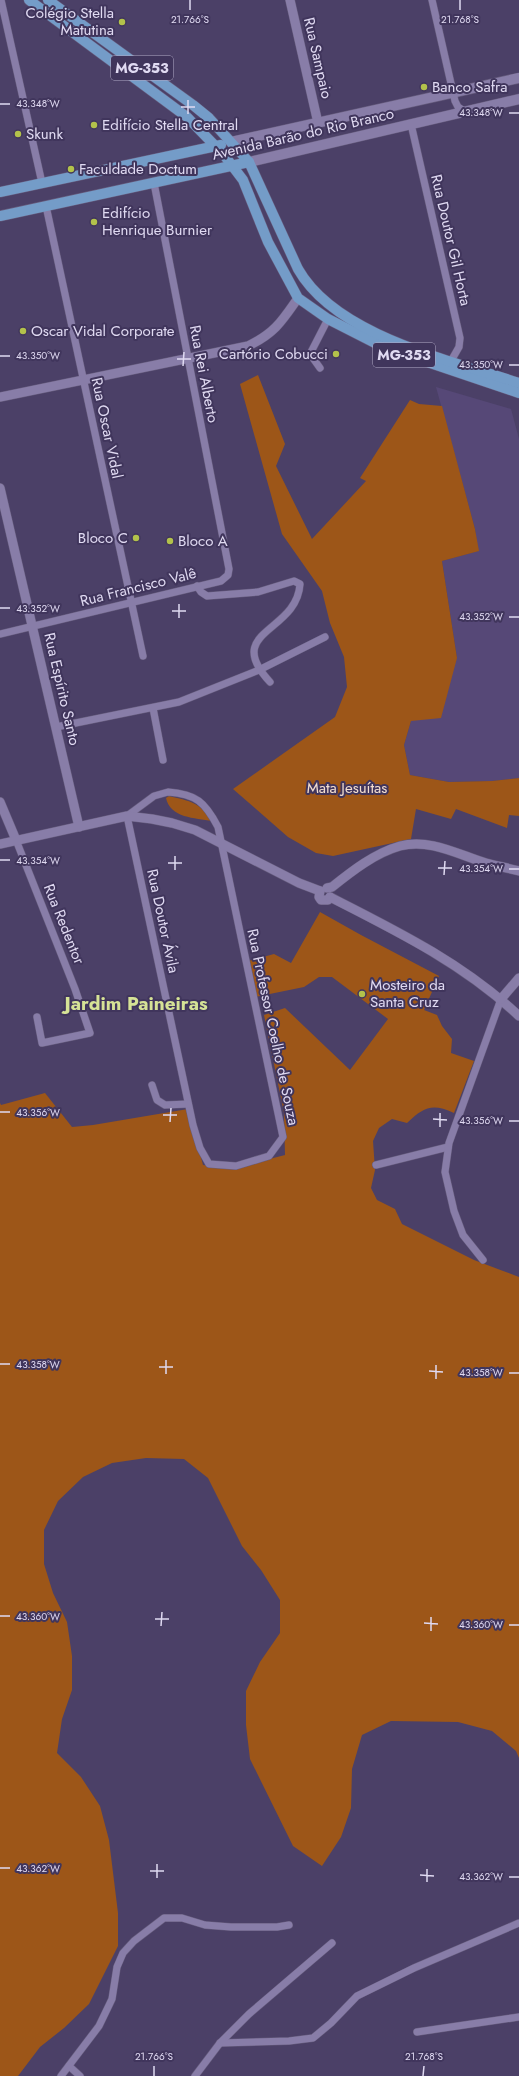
<svg xmlns="http://www.w3.org/2000/svg" width="519" height="2076" viewBox="0 0 519 2076" font-family="Jost,sans-serif">
  <style>
    .built { fill: #564877 }
    .green { fill: #9d5618 }
    .lines { fill: none; stroke-linecap: round; stroke-linejoin: round }
    .minor-casing { stroke: #665c7d; stroke-width: 8 }
    .tertiary-casing { stroke: #665c7d; stroke-width: 10 }
    .secondary-casing { stroke: #665c7d; stroke-width: 11 }
    .primary-casing { stroke: #665c7d; stroke-width: 11 }
    .minor { stroke: #887da8; stroke-width: 7 }
    .tertiary { stroke: #887da8; stroke-width: 9 }
    .secondary { stroke: #887da8; stroke-width: 10 }
    .primary { stroke: #749cc8; stroke-width: 10 }
    .ticks { fill: none; stroke: #e0daf2; stroke-width: 1.5 }
    .poi-dot { fill: #b3c24b; stroke: #40355c; stroke-width: 1.5 }
    .labels { text-anchor: middle; stroke-width: 4; stroke-linejoin: round; paint-order: stroke }
    .shield { fill: #40355c; stroke: #b0a8c5; stroke-width: 1 }
    .shield-label { font-size: 14px; font-weight: bold; fill: #e0daf2 }
    .poi-label { font-size: 15px; fill: #e0daf2; stroke: #40355c; text-anchor: start }
    .street-label { font-size: 15px; fill: #e0daf2; stroke: #40355c }
    .park-label { font-size: 15px; fill: #f3decf; stroke: #40355c }
    .district-label { font-size: 19px; font-weight: bold; fill: #d6e396; stroke: #40355c }
    .ticks-label { font-size: 10px; text-anchor: middle; fill: #e0daf2; stroke: #40355c; stroke-width: 4; stroke-linejoin: round; paint-order: stroke }
  </style>
  <rect width="100%" height="100%" fill="#4b4067"/>
  <path class="built" d="M 436,387 L 511,409 L 519,439 L 519,778 L 492,781 L 449,782 L 410,775 L 404,745 L 411,721 L 457,658 L 442,561 L 478,551 L 475,529 Z"/>
  <g class="green">
    <path d="M 258,375 L 285,444 L 276,466 L 312,539 L 366,481 L 360,478 L 410,400 L 419,404 L 442,406 L 475,529 L 479,551 L 442,561 L 457,658 L 441,718 L 411,721 L 404,745 L 410,775 L 449,782 L 492,781 L 519,778 L 519,816 L 509,815 L 507,828 L 456,809 L 451,819 L 416,809 L 411,839 L 333,856 L 316,853 L 288,837 L 233,789 L 335,717 L 347,687 L 344,657 L 330,623 L 322,591 L 282,534 L 240,384 Z"/>
    <path d="M 169,796 C 189,801 200,802 212,821 C 195,818 170,818 166,798 Z"/>
    <path d="M 320,912 L 361,935 L 439,976 L 424,1010 L 437,1015 L 442,1026 L 452,1039 L 451,1053 L 474,1061 L 454,1113 C 432,1103 424,1107 407,1123 L 392,1119 L 379,1128 L 373,1141 L 375,1170 L 371,1188 L 377,1200 L 395,1209 L 402,1224 L 474,1260 L 519,1277 L 519,1758 L 516,1751 L 492,1731 L 458,1722 L 391,1721 L 362,1735 L 352,1769 L 351,1808 L 341,1837 L 322,1866 L 293,1846 L 250,1759 L 246,1725 L 246,1691 L 260,1662 L 280,1633 L 280,1600 L 261,1570 L 242,1546 L 208,1478 L 184,1459 L 146,1458 L 112,1463 L 83,1477 L 58,1501 L 44,1530 L 44,1564 L 53,1593 L 67,1622 L 72,1656 L 72,1690 L 62,1719 L 57,1753 L 81,1777 L 100,1806 L 109,1840 L 118,1913 L 118,1946 L 89,2004 L 64,2028 L 40,2047 L 18,2076 L 0,2076 L 0,1103 L 1,1105 L 45,1093 L 72,1127 L 93,1125 L 188,1109 L 203,1165 L 234,1168 L 285,1155 L 284,1113 L 264,1015 L 285,1008 L 350,1070 L 388,1019 L 332,977 L 319,977 L 304,987 L 255,997 L 248,961 L 274,954 L 291,963 Z"/>
  </g>
  <g class="lines">
    <defs>
      <g id="minor">
        <path d="M 1,0 L 42,183"/>
        <path d="M 432,0 L 455,101 L 458,107 L 464,111"/>
        <path d="M 411,124 L 460,338 L 459,347 L 451,361"/>
        <path d="M 46,206 L 143,656"/>
        <path d="M 320,368 L 310,354 L 328,319"/>
        <path d="M 197,586 L 201,592 L 207,596 L 258,592 L 294,581 L 300,584 C 297,633 222,630 270,682"/>
        <path d="M 0,634 L 221,581 L 228,575 L 229,569 L 154,183"/>
        <path d="M 153,708 L 163,760"/>
        <path d="M 56,727 L 179,702 L 259,670 L 325,637"/>
        <path d="M 168,792 C 196,794 205,802 218,827 L 283,1137 L 269,1156 L 236,1166 L 209,1164 L 200,1148 L 193,1125 L 127,816 L 154,796 Z"/>
        <path d="M 16,840 L 75,989 L 90,1033 L 42,1043 L 37,1017"/>
        <path d="M 152,1085 L 157,1100 L 165,1105 L 188,1104"/>
        <path d="M 376,1165 L 448,1147"/>
        <path d="M 483,1260 L 463,1235 L 454,1211 L 445,1172 L 449,1143 L 501,999"/>
        <path d="M 417,2032 L 519,2017"/>
        <path d="M 220,2043 L 289,2041 L 313,2038 L 331,2023 L 357,1996 L 414,1968 L 519,1923"/>
        <path d="M 69,2066 L 80,2076"/>
        <path d="M 61,2076 L 99,2026 L 112,1999 L 117,1967 L 123,1953 L 134,1941 L 164,1918 L 182,1918 L 205,1925 L 231,1927 L 277,1927 L 289,1925"/>
        <path d="M 195,2076 L 220,2043 L 249,2014 L 332,1943"/>
      </g>
      <g id="tertiary">
        <path d="M 290,0 L 318,123"/>
        <path d="M 0,397 L 248,346 C 275,333 282,321 298,298"/>
        <path d="M 0,488 L 79,827"/>
        <path d="M 0,802 L 16,840"/>
        <path d="M 0,844 L 127,816 L 152,819 L 172,823 L 195,830 L 299,883 L 320,891"/>
        <path d="M 327,888 L 332,887 C 352,871 375,853 400,846 C 430,838 459,855 486,863 C 497,866 508,868 519,871"/>
        <path d="M 320,891 L 319,897 L 321,900 L 328,900 L 330,897"/>
        <path d="M 330,897 C 397,931 464,964 519,1016"/>
        <path d="M 501,999 L 519,978"/>
      </g>
      <g id="secondary">
        <path d="M 231,142 L 519,78"/>
        <path d="M 249,162 L 519,99"/>
      </g>
      <g id="primary">
        <path d="M 29,0 L 187,117 L 224,155 L 243,180 L 268,242 L 298,298 L 328,319 L 383,347 L 519,393"/>
        <path d="M 48,0 L 193,105 L 209,118 L 249,162 L 298,269 C 336,336 450,360 519,383"/>
        <path d="M 0,192 L 221,145"/>
        <path d="M 0,216 L 249,162"/>
      </g>
    </defs>
    <use href="#minor" class="minor-casing"/>
    <use href="#tertiary" class="tertiary-casing"/>
    <use href="#secondary" class="secondary-casing"/>
    <use href="#primary" class="primary-casing"/>
    <use href="#minor" class="minor"/>
    <use href="#tertiary" class="tertiary"/>
    <use href="#secondary" class="secondary"/>
    <use href="#primary" class="primary"/>
  </g>
  <path class="ticks" d="M 190,10 L 190,0M 460,10 L 460,0M 0,104 L 10,104M 181,107 L 195,107M 509,113 L 519,113M 188,114 L 188,100M 0,356 L 10,356M 177,359 L 191,359M 509,365 L 519,365M 183,366 L 184,352M 0,608 L 10,608M 172,611 L 186,611M 509,617 L 519,617M 179,618 L 179,604M 0,860 L 10,860M 168,863 L 182,863M 438,868 L 452,868M 509,869 L 519,869M 175,870 L 175,856M 444,875 L 445,861M 0,1112 L 10,1112M 163,1115 L 177,1115M 433,1119 L 447,1120M 509,1121 L 519,1121M 170,1122 L 171,1108M 440,1127 L 440,1113M 0,1364 L 10,1364M 159,1367 L 173,1367M 429,1371 L 443,1372M 509,1373 L 519,1373M 166,1374 L 166,1360M 436,1379 L 436,1365M 0,1616 L 10,1616M 155,1619 L 169,1619M 424,1623 L 438,1624M 509,1625 L 519,1625M 161,1626 L 162,1612M 431,1631 L 431,1617M 0,1868 L 10,1868M 150,1871 L 164,1871M 420,1875 L 434,1876M 509,1877 L 519,1877M 157,1878 L 157,1864M 427,1882 L 427,1869M 154,2076 L 154,2066M 423,2076 L 424,2066"/>
  <g class="poi-dot">
    <circle cx="122" cy="22" r="4"/>
    <circle cx="424" cy="87" r="4"/>
    <circle cx="94" cy="125" r="4"/>
    <circle cx="18" cy="134" r="4"/>
    <circle cx="71" cy="169" r="4"/>
    <circle cx="94" cy="222" r="4"/>
    <circle cx="23" cy="331" r="4"/>
    <circle cx="336" cy="354" r="4"/>
    <circle cx="136" cy="538" r="4"/>
    <circle cx="170" cy="541" r="4"/>
    <circle cx="362" cy="994" r="4"/>
  </g>
  <g class="labels">
    <g class="shield">
      <rect x="111" y="56" width="62" height="24" rx="3"/>
      <rect x="373" y="343" width="62" height="24" rx="3"/>
    </g>
    <g class="shield-label">
      <text x="142" y="73">MG-353</text>
      <text x="404" y="360">MG-353</text>
    </g>
    <g class="poi-label">
      <text x="114" y="18" text-anchor="end">Colégio Stella<tspan x="114" dy="17">Matutina</tspan></text>
      <text x="432" y="92">Banco Safra</text>
      <text x="102" y="130">Edifício Stella Central</text>
      <text x="26" y="139">Skunk</text>
      <text x="79" y="174">Faculdade Doctum</text>
      <text x="102" y="218">Edifício<tspan x="102" dy="17">Henrique Burnier</tspan></text>
      <text x="31" y="336">Oscar Vidal Corporate</text>
      <text x="328" y="359" text-anchor="end">Cartório Cobucci</text>
      <text x="128" y="543" text-anchor="end">Bloco C</text>
      <text x="178" y="546">Bloco A</text>
      <text x="370" y="990">Mosteiro da<tspan x="370" dy="17">Santa Cruz</tspan></text>
    </g>
    <g class="street-label">
      <text transform="translate(318 58) rotate(77)" y="5">Rua Sampaio</text>
      <text transform="translate(303 134) rotate(-13)" y="5">Avenida Barão do Rio Branco</text>
      <text transform="translate(451 240) rotate(77)" y="5">Rua Doutor Gil Horta</text>
      <text transform="translate(204 374) rotate(79)" y="5">Rua Rei Alberto</text>
      <text transform="translate(107 428) rotate(78)" y="5">Rua Oscar Vidal</text>
      <text transform="translate(138 587) rotate(-14)" y="5">Rua Francisco Valê</text>
      <text transform="translate(62 689) rotate(77)" y="5">Rua Espírito Santo</text>
      <text transform="translate(163 921) rotate(78)" y="5">Rua Doutor Ávila</text>
      <text transform="translate(64 924) rotate(68)" y="5">Rua Redentor</text>
      <text transform="translate(273 1027) rotate(78)" y="5">Rua Professor Coelho de Souza</text>
    </g>
    <g class="park-label">
      <text x="347" y="793">Mata Jesuítas</text>
    </g>
    <g class="district-label">
      <text x="136" y="1010">Jardim Paineiras</text>
    </g>
  </g>
  <g class="ticks-label">
    <text x="190" y="23">21.766°S</text>
    <text x="460" y="23">21.768°S</text>
    <text x="38" y="107">43.348°W</text>
    <text x="481" y="116">43.348°W</text>
    <text x="38" y="359">43.350°W</text>
    <text x="481" y="368">43.350°W</text>
    <text x="38" y="612">43.352°W</text>
    <text x="481" y="620">43.352°W</text>
    <text x="38" y="864">43.354°W</text>
    <text x="481" y="872">43.354°W</text>
    <text x="38" y="1116">43.356°W</text>
    <text x="481" y="1124">43.356°W</text>
    <text x="38" y="1368">43.358°W</text>
    <text x="481" y="1376">43.358°W</text>
    <text x="38" y="1620">43.360°W</text>
    <text x="481" y="1628">43.360°W</text>
    <text x="38" y="1872">43.362°W</text>
    <text x="481" y="1880">43.362°W</text>
    <text x="154" y="2060">21.766°S</text>
    <text x="424" y="2060">21.768°S</text>
  </g>
</svg>
